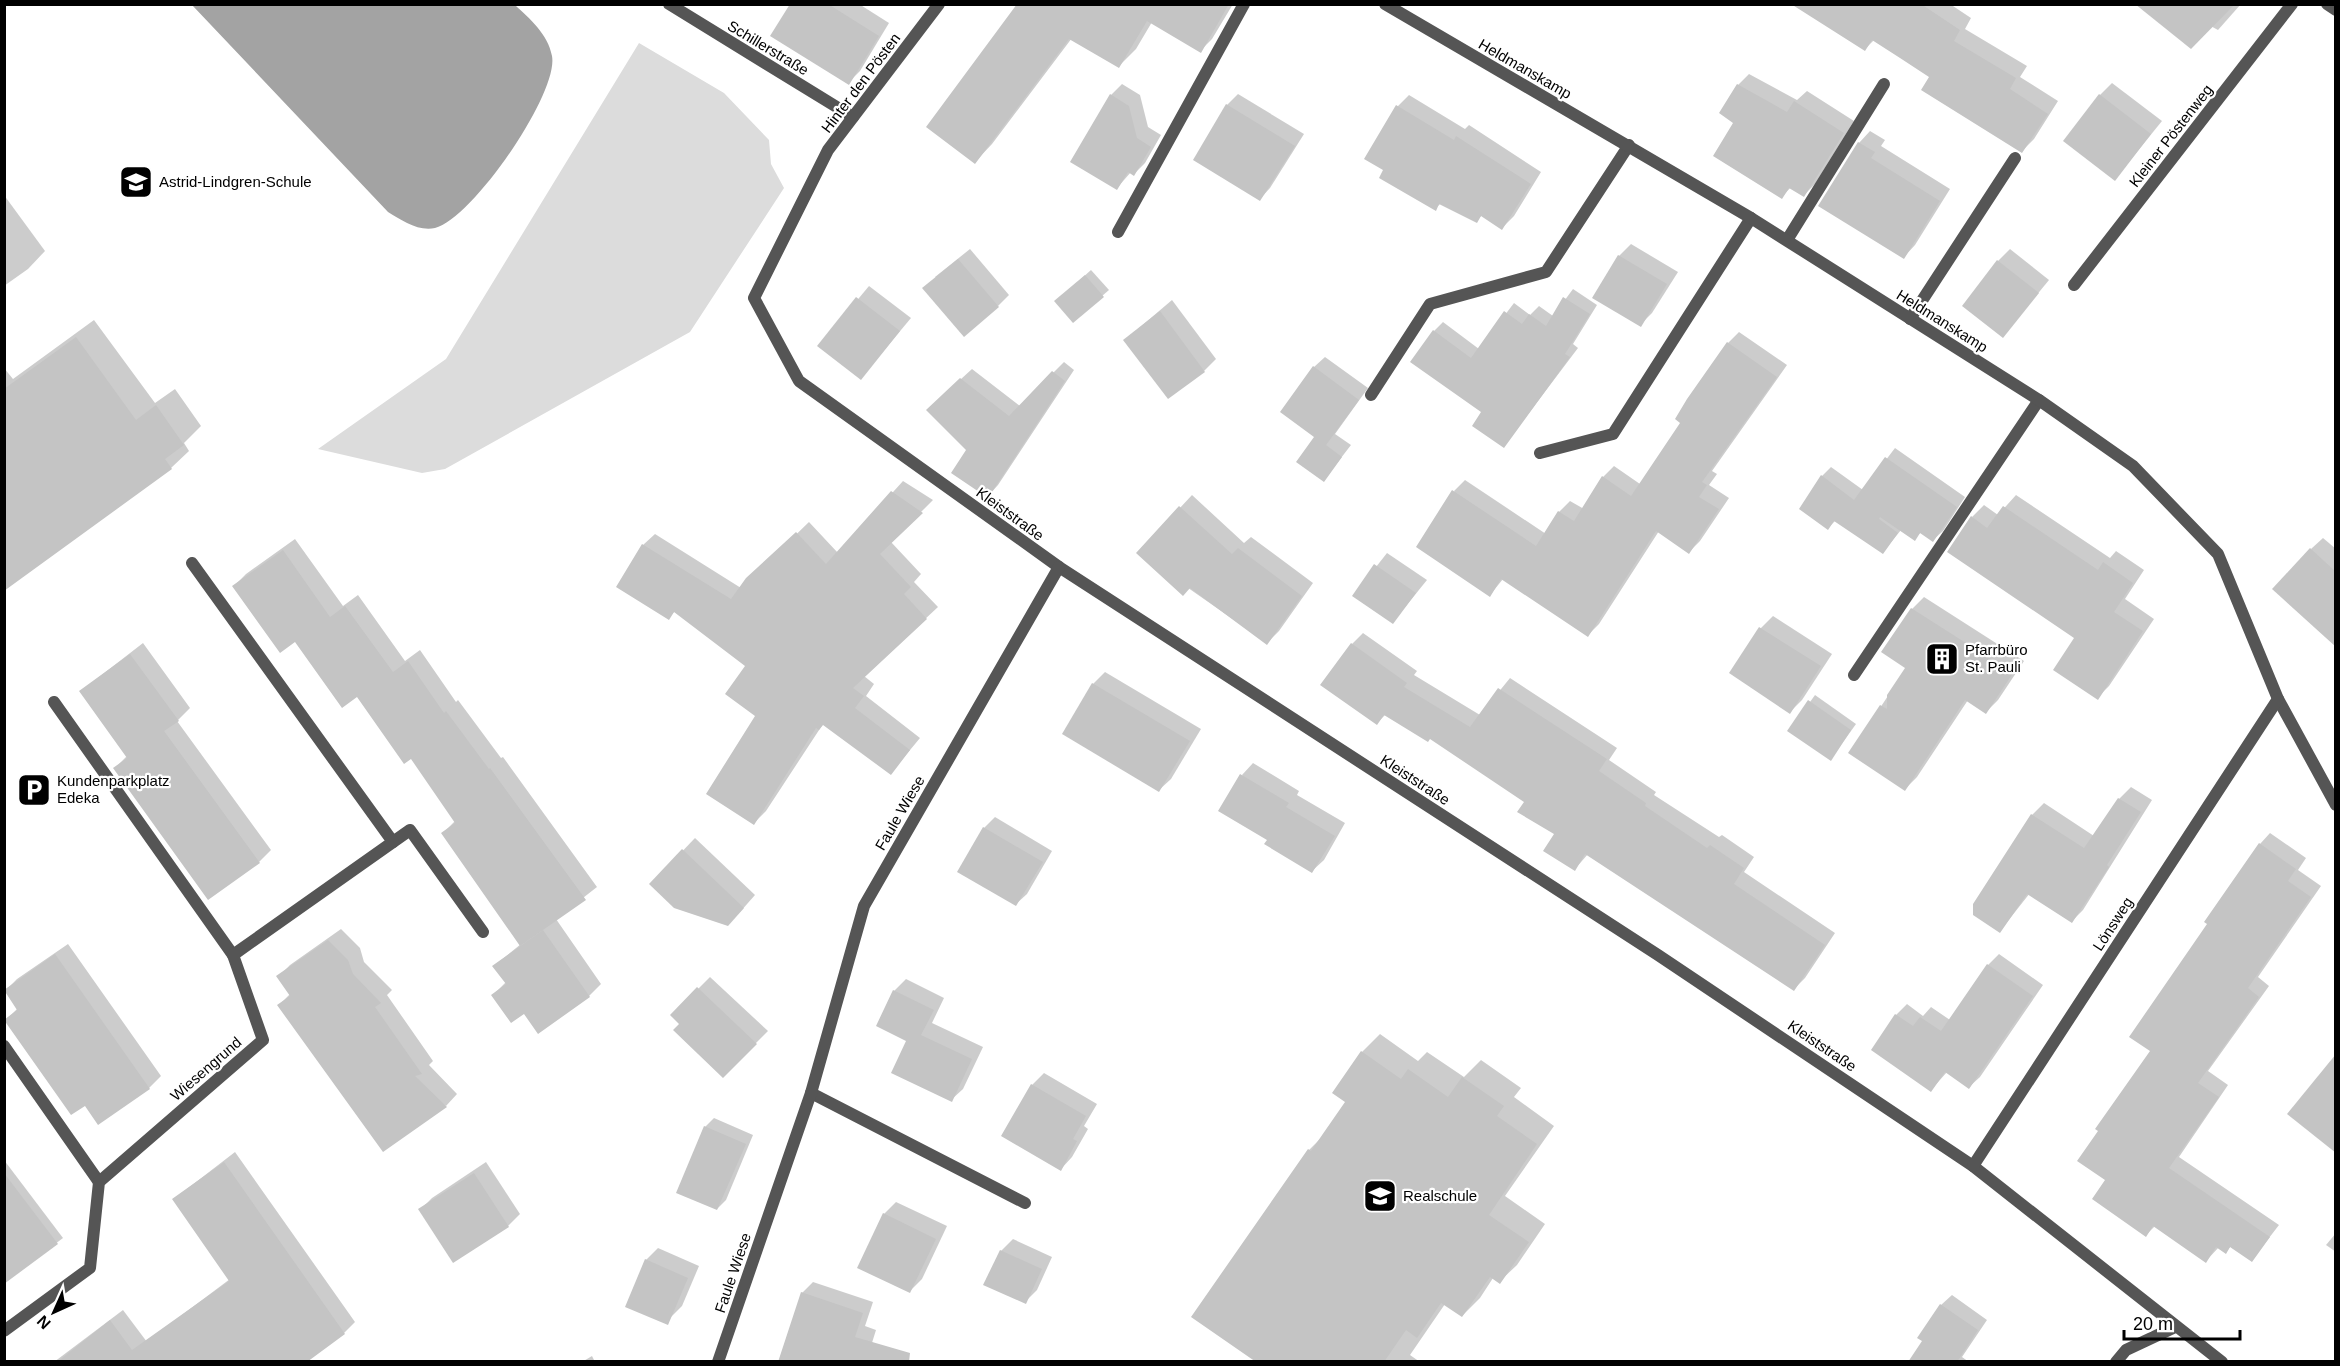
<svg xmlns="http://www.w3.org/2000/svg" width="2340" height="1366" viewBox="0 0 2340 1366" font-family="Helvetica,sans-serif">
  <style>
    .green { fill: #dcdcdc }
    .water { fill: #a3a3a3 }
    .shadow { fill: #0003 }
    .building { fill: #c4c4c4 }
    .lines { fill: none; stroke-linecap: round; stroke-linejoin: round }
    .lane { stroke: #555; stroke-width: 12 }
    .street { stroke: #555; stroke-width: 12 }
    .labels { text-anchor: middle; stroke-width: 4.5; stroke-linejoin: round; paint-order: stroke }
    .street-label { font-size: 15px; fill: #000; stroke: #fff }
    .poi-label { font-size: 15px; fill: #000; stroke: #fff; text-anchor: start }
  </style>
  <rect width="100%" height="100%" fill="#fff"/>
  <path class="green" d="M 639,43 L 724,93 L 769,140 L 771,164 L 784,188 L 690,332 L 445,469 L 422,473 L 318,449 L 446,359 Z"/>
  <path class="water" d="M 192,5 L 515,5 C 530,19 548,34 552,56 C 559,93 472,219 435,228 C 419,232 401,220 388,212 Z"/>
  <g class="shadow">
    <path d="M 791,4 L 859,4 L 889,23 L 860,71 L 848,83 Z"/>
    <path d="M 1019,4 L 1233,4 L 1212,39 L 1200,51 L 1152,22 L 1136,49 L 1119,66 L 1072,38 L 992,144 L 975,162 Z"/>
    <path d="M 1808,4 L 1950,4 L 1971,18 L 1965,29 L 2027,66 L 2020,77 L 2058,101 L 2034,139 L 2022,151 L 1931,76 L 1874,40 L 1865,49 Z"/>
    <path d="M 2170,4 L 2241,4 L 2218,30 Z"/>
    <path d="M 1749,74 L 1797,100 L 1807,91 L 1854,121 L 1815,184 L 1804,195 L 1791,187 L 1782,197 L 1735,122 L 1721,113 L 1738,85 Z"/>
    <path d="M 2112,83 L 2162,121 L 2115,179 L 2100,95 Z"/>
    <path d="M 1122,84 L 1140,95 L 1148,127 L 1161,135 L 1145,163 L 1134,174 L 1131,172 L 1117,188 L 1111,95 Z"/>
    <path d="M 1238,94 L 1304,134 L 1270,188 L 1260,199 L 1227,105 Z"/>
    <path d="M 1409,95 L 1465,129 L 1469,125 L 1541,172 L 1514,216 L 1502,228 L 1482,215 L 1476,221 L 1441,203 L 1435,209 L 1385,170 L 1398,106 Z"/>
    <path d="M 1870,131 L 1885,140 L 1881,146 L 1950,189 L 1915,245 L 1904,257 L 1820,205 L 1859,143 Z"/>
    <path d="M 4,195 L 45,251 L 28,269 L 4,286 Z"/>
    <path d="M 1631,244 L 1678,272 L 1652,313 L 1640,325 L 1619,256 Z"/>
    <path d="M 970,249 L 1009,295 L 998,306 L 935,277 Z"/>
    <path d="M 2010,249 L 2049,280 L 2003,336 L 1998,261 Z"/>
    <path d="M 1091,270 L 1109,290 L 1073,321 L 1062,296 Z"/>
    <path d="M 869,286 L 911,318 L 861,378 L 819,346 Z"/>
    <path d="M 1573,289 L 1597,305 L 1573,344 L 1578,348 L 1504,446 L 1434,331 L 1443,322 L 1479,349 L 1514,303 L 1530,315 L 1539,306 L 1553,316 Z"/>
    <path d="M 1172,300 L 1216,359 L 1204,371 L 1125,340 Z"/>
    <path d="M 94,320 L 155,403 L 175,389 L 201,426 L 184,443 L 189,451 L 171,468 L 4,565 L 4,368 L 13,379 Z"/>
    <path d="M 1739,332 L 1787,365 L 1712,471 L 1717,474 L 1709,485 L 1729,498 L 1700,541 L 1689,552 L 1659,531 L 1599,624 L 1588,635 L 1503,579 L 1490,595 L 1454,491 L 1465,480 L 1546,534 L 1559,512 L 1570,501 L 1584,509 L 1603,477 L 1614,466 L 1640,484 L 1682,422 L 1688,400 L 1728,343 Z"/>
    <path d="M 1325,357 L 1368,388 L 1335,434 L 1351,445 L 1324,480 L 1316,436 L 1314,367 Z"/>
    <path d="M 1064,362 L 1074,370 L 998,485 L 988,496 L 968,450 L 938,400 L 972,369 L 1020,406 Z"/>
    <path d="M 1895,448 L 1965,497 L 1943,531 L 1933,540 L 1921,532 L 1914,539 L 1901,530 L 1883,552 L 1836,520 L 1828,528 L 1822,476 L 1831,467 L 1863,490 Z"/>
    <path d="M 903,481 L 933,500 L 891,542 L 921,574 L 914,582 L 938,607 L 864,676 L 874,684 L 866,696 L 920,738 L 891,773 L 823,724 L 766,811 L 754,823 L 757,716 L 747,666 L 675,611 L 668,618 L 643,545 L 655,534 L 741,588 L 809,522 L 838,553 Z"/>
    <path d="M 1192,495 L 1244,543 L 1251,537 L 1313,583 L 1279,631 L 1267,643 L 1138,553 Z"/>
    <path d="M 2016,495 L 2110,558 L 2116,551 L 2144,570 L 2125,599 L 2154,619 L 2109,686 L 2097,698 L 2076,638 L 1972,517 L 1984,505 L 1998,515 Z"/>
    <path d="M 2323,538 L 2336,549 L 2336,645 L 2311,549 Z"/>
    <path d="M 295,539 L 343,606 L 358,595 L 405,661 L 420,650 L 456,702 L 458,700 L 501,758 L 503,757 L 597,887 L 556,919 L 601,984 L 589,996 L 524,1012 L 493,995 L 506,982 L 494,966 L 521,944 L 443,833 L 455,821 L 412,757 L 357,695 L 234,586 L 246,574 Z"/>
    <path d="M 1387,553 L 1427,580 L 1393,622 L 1354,595 Z"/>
    <path d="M 1924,597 L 2024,661 L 1998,700 L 1986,712 L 1968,700 L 1917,777 L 1905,789 L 1851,752 L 1907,667 L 1912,609 Z"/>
    <path d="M 1773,616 L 1832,654 L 1802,700 L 1790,712 L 1731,673 L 1761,628 Z"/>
    <path d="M 1363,633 L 1417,671 L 1414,675 L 1480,715 L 1510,678 L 1617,748 L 1609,760 L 1656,792 L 1654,795 L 1719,837 L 1722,835 L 1754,857 L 1744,872 L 1835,933 L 1805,978 L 1794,989 L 1588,854 L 1575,869 L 1556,834 L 1526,801 L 1430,738 L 1386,714 L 1377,723 L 1352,644 Z"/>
    <path d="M 143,643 L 190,708 L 177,721 L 271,850 L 259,862 L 115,768 L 127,756 L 81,691 Z"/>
    <path d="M 1105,672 L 1201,729 L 1171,779 L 1159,790 L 1093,684 Z"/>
    <path d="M 1815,695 L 1856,724 L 1831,759 L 1790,730 Z"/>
    <path d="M 1253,763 L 1299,791 L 1297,795 L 1345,823 L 1324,860 L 1312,871 L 1269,839 L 1242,775 Z"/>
    <path d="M 2131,787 L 2152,800 L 2083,910 L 2072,921 L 2030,893 L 2000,931 L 1975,904 L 2032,815 L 2044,803 L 2094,836 L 2119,799 Z"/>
    <path d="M 995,817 L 1052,851 L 1027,894 L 1016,904 L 984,828 Z"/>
    <path d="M 2270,833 L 2306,858 L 2298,870 L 2321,886 L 2258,977 L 2269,986 L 2208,1071 L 2228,1085 L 2179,1157 L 2279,1225 L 2252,1260 L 2231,1246 L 2226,1252 L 2219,1247 L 2206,1261 L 2155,1226 L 2146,1235 L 2107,1180 L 2152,1051 L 2209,924 L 2260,844 Z"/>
    <path d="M 695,838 L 755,895 L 740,912 L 651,884 Z"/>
    <path d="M 341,929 L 360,948 L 364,962 L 392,990 L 387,995 L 433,1061 L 429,1065 L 457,1094 L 446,1106 L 279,1005 L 290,994 L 278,977 L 290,965 Z"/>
    <path d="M 68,944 L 161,1076 L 149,1088 L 85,1104 L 6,1020 L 18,1008 L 5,991 L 17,979 Z"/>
    <path d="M 1999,954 L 2043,985 L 1980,1077 L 1969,1087 L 1947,1072 L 1931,1090 L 1896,1015 L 1907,1004 L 1923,1016 L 1931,1007 L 1950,1020 L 1988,965 Z"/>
    <path d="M 710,977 L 768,1031 L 723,1076 L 672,1015 Z"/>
    <path d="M 906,979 L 944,998 L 932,1023 L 983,1047 L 963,1089 L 951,1100 L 908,1041 L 894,991 Z"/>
    <path d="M 1380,1034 L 1418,1061 L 1427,1052 L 1464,1077 L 1481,1060 L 1521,1088 L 1514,1097 L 1554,1126 L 1505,1196 L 1545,1224 L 1517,1265 L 1499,1282 L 1493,1278 L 1480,1298 L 1462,1316 L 1445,1304 L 1410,1355 L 1420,1362 L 1259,1362 L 1309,1150 L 1322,1137 L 1347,1101 L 1362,1052 Z"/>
    <path d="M 1044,1073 L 1097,1104 L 1084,1126 L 1088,1129 L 1072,1157 L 1061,1169 L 1032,1085 Z"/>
    <path d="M 714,1118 L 753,1135 L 726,1200 L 717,1209 L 705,1127 Z"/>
    <path d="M 235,1152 L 355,1322 L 344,1333 L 166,1327 L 230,1279 L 174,1199 Z"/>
    <path d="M 4,1160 L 63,1238 L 4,1283 Z"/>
    <path d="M 486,1162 L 520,1214 L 508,1226 L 420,1210 L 432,1198 Z"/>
    <path d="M 896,1202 L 947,1226 L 922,1279 L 910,1291 L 884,1214 Z"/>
    <path d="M 2336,1233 L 2336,1252 L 2326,1245 Z"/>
    <path d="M 1013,1239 L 1052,1257 L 1037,1290 L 1025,1302 L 1001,1251 Z"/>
    <path d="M 658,1248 L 699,1266 L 682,1306 L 670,1318 L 646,1260 Z"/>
    <path d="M 813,1282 L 873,1302 L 865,1326 L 876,1330 L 866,1362 L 802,1293 Z"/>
    <path d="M 1952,1295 L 1987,1320 L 1962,1357 L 1969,1362 L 1910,1362 L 1924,1340 L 1941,1305 Z"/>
    <path d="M 123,1310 L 159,1358 L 156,1362 L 54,1362 Z"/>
    <path d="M 592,1356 L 595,1362 L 582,1362 Z"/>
  </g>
  <g class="building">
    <path d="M 790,4 L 828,4 L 879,36 L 849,85 L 770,36 Z"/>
    <path d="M 1017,4 L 1229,4 L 1201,53 L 1147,21 L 1119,68 L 1069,39 L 975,164 L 926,127 Z"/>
    <path d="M 1791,4 L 1921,4 L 1960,30 L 1954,41 L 2016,78 L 2010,89 L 2048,114 L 2022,153 L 1921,90 L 1929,77 L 1900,58 L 1872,40 L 1865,51 Z"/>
    <path d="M 2135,4 L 2235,4 L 2191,49 Z"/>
    <path d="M 1737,84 L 1787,112 L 1794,101 L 1844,133 L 1804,197 L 1789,188 L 1782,199 L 1713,156 L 1733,123 L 1719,113 Z"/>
    <path d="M 1110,94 L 1129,106 L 1137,138 L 1151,147 L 1134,176 L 1128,172 L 1117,190 L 1070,162 Z"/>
    <path d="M 2099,94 L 2151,134 L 2115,181 L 2063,141 Z"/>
    <path d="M 1226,104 L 1295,146 L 1260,201 L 1193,160 Z"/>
    <path d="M 1396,105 L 1454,140 L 1456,136 L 1531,184 L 1502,230 L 1481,216 L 1477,223 L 1439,204 L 1436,211 L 1379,178 L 1383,170 L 1364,159 Z"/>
    <path d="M 1858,142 L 1875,152 L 1871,158 L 1940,201 L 1904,259 L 1818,206 Z"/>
    <path d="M 1618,255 L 1667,284 L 1641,327 L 1592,298 Z"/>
    <path d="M 958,259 L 999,307 L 964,337 L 922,288 Z"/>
    <path d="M 1997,260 L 2039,293 L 2003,338 L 1962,306 Z"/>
    <path d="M 1085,275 L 1104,297 L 1073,323 L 1054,301 Z"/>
    <path d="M 856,297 L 900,331 L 861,380 L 817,346 Z"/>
    <path d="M 1563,297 L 1590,314 L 1565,354 L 1570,357 L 1504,448 L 1472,426 L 1481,412 L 1410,362 L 1433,330 L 1471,358 L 1504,311 L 1522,324 L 1529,314 L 1546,326 Z"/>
    <path d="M 1160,311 L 1205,372 L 1168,399 L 1123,340 Z"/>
    <path d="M 76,337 L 136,420 L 156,405 L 184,445 L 165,459 L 172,469 L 4,591 L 4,389 Z"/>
    <path d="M 1727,342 L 1777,377 L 1702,482 L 1707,485 L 1699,497 L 1719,509 L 1689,554 L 1656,531 L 1588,637 L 1501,579 L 1490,597 L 1416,547 L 1452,490 L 1536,546 L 1558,511 L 1574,521 L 1602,476 L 1631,496 L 1680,423 L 1675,419 L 1687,399 Z"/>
    <path d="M 1313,366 L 1359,400 L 1326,445 L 1342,457 L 1324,482 L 1296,462 L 1314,437 L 1280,412 Z"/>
    <path d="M 1052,371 L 1065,381 L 988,498 L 951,473 L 966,450 L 926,410 L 960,378 L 1009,416 Z"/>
    <path d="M 1885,457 L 1957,507 L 1933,542 L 1920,533 L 1915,541 L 1880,517 L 1879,519 L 1898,533 L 1883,554 L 1834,521 L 1828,530 L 1799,509 L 1821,475 L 1854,500 Z"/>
    <path d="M 891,491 L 923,513 L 880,554 L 911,587 L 904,594 L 927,619 L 853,688 L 864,696 L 855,708 L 910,750 L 891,775 L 823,725 L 819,730 L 816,728 L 754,825 L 706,794 L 755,716 L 725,694 L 745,666 L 674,612 L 669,620 L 616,587 L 642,544 L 731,599 L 746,578 L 796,532 L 826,564 Z"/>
    <path d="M 1179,506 L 1232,554 L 1238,548 L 1302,596 L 1267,645 L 1190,588 L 1183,596 L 1136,553 Z"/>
    <path d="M 2003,506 L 2098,570 L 2103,562 L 2133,583 L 2114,612 L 2143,631 L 2098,700 L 2053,670 L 2074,638 L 1947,552 L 1971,516 L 1987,528 Z"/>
    <path d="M 2310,548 L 2336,572 L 2336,647 L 2272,589 Z"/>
    <path d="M 283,550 L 330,617 L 345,606 L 393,672 L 408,661 L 444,713 L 446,711 L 489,769 L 490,768 L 586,900 L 520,946 L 441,833 L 455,823 L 411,759 L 404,764 L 357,697 L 342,708 L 295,642 L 280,653 L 232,586 Z"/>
    <path d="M 1374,564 L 1416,593 L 1393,624 L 1352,596 Z"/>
    <path d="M 1911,608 L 2013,673 L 1986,714 L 1965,700 L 1905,791 L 1848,753 L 1880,705 L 1887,709 L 1887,695 L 1905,668 L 1881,652 Z"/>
    <path d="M 1759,627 L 1821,666 L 1790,714 L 1729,673 Z"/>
    <path d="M 1351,643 L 1407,683 L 1404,687 L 1470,727 L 1498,688 L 1607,759 L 1599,771 L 1646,803 L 1645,806 L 1707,848 L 1710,845 L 1744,868 L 1734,884 L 1825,945 L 1794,991 L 1585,854 L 1575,871 L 1543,851 L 1554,834 L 1517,812 L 1524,802 L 1430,739 L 1428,742 L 1384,715 L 1377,725 L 1320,685 Z"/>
    <path d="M 130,654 L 179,721 L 164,731 L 260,863 L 208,900 L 113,768 L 127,758 L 79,691 Z"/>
    <path d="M 1092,683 L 1190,741 L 1159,792 L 1062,734 Z"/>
    <path d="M 1808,700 L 1851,730 L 1831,761 L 1787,731 Z"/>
    <path d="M 1240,774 L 1289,803 L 1286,807 L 1335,836 L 1312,873 L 1264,844 L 1267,840 L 1218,811 Z"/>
    <path d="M 2118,798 L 2141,812 L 2107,865 L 2109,867 L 2072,923 L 2027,894 L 2000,933 L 1973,915 L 1973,904 L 2031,814 L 2084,848 Z"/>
    <path d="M 983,827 L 1043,862 L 1016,906 L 957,872 Z"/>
    <path d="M 2259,843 L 2296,869 L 2288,881 L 2311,897 L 2248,988 L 2259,997 L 2198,1083 L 2219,1097 L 2169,1168 L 2270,1237 L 2252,1262 L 2230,1247 L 2226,1254 L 2216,1247 L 2206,1263 L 2153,1226 L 2146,1237 L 2092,1199 L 2105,1180 L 2077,1161 L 2098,1131 L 2095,1129 L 2150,1051 L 2129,1037 L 2207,924 L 2204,922 Z"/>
    <path d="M 682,849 L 744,908 L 728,926 L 674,908 L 649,884 Z"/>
    <path d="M 543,930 L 590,997 L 538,1034 L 524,1014 L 511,1023 L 491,995 L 506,984 L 492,966 Z"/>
    <path d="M 328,940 L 348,960 L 353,974 L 381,1003 L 375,1007 L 422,1074 L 415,1076 L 447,1107 L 383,1152 L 277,1005 L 290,996 L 276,976 Z"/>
    <path d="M 55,954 L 150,1089 L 98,1125 L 85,1106 L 71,1115 L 4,1020 L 17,1010 L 4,990 Z"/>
    <path d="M 1987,964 L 2033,996 L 1969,1089 L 1945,1072 L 1931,1092 L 1871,1050 L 1895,1014 L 1913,1026 L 1920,1017 L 1941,1031 Z"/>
    <path d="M 697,987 L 757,1044 L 723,1078 L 673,1030 L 679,1024 L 670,1015 Z"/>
    <path d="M 893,990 L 934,1010 L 921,1035 L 972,1059 L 952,1102 L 891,1073 L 906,1041 L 876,1026 Z"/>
    <path d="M 1361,1051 L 1401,1079 L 1408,1069 L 1448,1097 L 1462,1077 L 1504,1106 L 1497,1116 L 1537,1144 L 1489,1215 L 1529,1242 L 1500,1284 L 1490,1277 L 1462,1317 L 1441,1303 L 1417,1338 L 1406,1330 L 1384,1362 L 1256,1362 L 1191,1317 L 1308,1149 L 1311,1151 L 1345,1102 L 1332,1093 Z"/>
    <path d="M 2336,1054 L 2336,1153 L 2287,1114 Z"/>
    <path d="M 1031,1084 L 1086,1116 L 1073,1139 L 1077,1141 L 1061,1171 L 1001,1136 Z"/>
    <path d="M 704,1126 L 746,1144 L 717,1210 L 676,1193 Z"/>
    <path d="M 224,1162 L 345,1334 L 307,1362 L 57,1362 L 110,1320 L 132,1350 L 229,1281 L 172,1199 Z"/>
    <path d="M 4,1173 L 58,1244 L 4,1284 Z"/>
    <path d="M 474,1173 L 509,1227 L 453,1263 L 418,1209 Z"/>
    <path d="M 883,1213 L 936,1239 L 910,1293 L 857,1268 Z"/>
    <path d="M 1000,1250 L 1042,1269 L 1026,1304 L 983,1285 Z"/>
    <path d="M 645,1259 L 688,1278 L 668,1325 L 625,1307 Z"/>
    <path d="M 801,1292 L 863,1313 L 855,1337 L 910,1353 L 909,1362 L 778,1362 Z"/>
    <path d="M 1940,1304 L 1978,1330 L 1957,1362 L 1908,1362 L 1922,1341 L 1917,1338 Z"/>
  </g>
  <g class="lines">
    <g class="lane">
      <path d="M 2327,4 L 2336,10"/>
      <path d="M 1118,232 L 1244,4"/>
      <path d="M 1787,240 L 1884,84"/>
      <path d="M 2074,285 L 2292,4"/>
      <path d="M 1910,319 L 2015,158"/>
      <path d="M 1371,395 L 1430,304 L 1546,272 L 1629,145"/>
      <path d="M 1540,453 L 1613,434 L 1751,218"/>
      <path d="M 1854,675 L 2039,400"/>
      <path d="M 54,702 L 233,955"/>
      <path d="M 4,1046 L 99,1182"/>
      <path d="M 2116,1362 L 2126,1350 L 2175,1327"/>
    </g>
    <g class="street">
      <path d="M 669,4 L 853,117"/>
      <path d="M 939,4 L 828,150 L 754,298 L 799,381 L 1059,567 L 1658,955 L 1973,1166 L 2222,1362"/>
      <path d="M 1385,4 L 1751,218 L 2039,400 L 2133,466 L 2218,554 L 2278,699 L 2336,805"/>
      <path d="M 393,842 L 410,830 L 483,932"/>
      <path d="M 811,1093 L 1025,1203"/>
      <path d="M 1973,1166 L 2278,699"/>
      <path d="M 4,1331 L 90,1268 L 99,1182 L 263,1040 L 233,955 L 393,842 L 192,563"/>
      <path d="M 718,1362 L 811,1093 L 864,906 L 1059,567"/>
    </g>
  </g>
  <defs>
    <symbol id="school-square" viewBox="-11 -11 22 22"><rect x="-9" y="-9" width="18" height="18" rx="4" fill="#000" stroke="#fff"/><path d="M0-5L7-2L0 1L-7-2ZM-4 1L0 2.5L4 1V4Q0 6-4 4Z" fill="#fff"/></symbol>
    <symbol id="building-square" viewBox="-11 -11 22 22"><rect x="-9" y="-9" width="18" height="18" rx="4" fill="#000" stroke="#fff"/><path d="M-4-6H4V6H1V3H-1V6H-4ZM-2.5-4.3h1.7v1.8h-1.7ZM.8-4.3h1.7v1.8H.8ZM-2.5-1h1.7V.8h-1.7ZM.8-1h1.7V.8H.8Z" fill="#fff"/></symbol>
    <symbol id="parking-square" viewBox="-11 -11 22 22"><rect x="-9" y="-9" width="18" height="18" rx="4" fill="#000" stroke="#fff"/><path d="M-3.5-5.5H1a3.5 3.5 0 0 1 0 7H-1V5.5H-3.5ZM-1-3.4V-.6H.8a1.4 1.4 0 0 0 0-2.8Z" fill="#fff"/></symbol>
  </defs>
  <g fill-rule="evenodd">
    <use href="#school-square" x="117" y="163" width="38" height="38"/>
    <use href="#building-square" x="1923" y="640" width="38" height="38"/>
    <use href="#parking-square" x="15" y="771" width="38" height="38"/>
    <use href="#school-square" x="1361" y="1177" width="38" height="38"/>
  </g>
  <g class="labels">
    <g class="street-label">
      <text transform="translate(768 48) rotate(31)" y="5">Schillerstraße</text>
      <text transform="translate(1525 69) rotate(30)" y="5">Heldmanskamp</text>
      <text transform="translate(861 83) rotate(-53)" y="5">Hinter den Pösten</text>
      <text transform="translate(2171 136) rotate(-52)" y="5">Kleiner Pöstenweg</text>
      <text transform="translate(1942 321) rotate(32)" y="5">Heldmanskamp</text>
      <text transform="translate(1010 514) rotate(36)" y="5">Kleiststraße</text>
      <text transform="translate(1415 780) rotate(33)" y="5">Kleiststraße</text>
      <text transform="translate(900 813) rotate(-60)" y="5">Faule Wiese</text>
      <text transform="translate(2113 924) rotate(-57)" y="5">Lönsweg</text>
      <text transform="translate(1822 1046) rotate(34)" y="5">Kleiststraße</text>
      <text transform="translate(206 1069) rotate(-41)" y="5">Wiesengrund</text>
      <text transform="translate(733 1273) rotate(-71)" y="5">Faule Wiese</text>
    </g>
    <g class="poi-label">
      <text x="159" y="187">Astrid-Lindgren-Schule</text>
      <text x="1965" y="655">Pfarrbüro<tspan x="1965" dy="17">St. Pauli</tspan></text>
      <text x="57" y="786">Kundenparkplatz<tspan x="57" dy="17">Edeka</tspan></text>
      <text x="1403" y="1201">Realschule</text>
    </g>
  </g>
  <rect width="2340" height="1366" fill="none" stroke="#000000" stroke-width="12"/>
  <g transform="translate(54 1312) rotate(225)" stroke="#ffffff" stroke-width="4.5" paint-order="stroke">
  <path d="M0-4.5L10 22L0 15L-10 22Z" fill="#000000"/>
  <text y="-9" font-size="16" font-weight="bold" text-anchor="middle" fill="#000000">N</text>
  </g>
  <path d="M2124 1330v9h116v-9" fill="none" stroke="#000000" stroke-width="3"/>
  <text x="2133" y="1330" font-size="18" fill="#000000" stroke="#ffffff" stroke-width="4.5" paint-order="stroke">20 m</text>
</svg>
